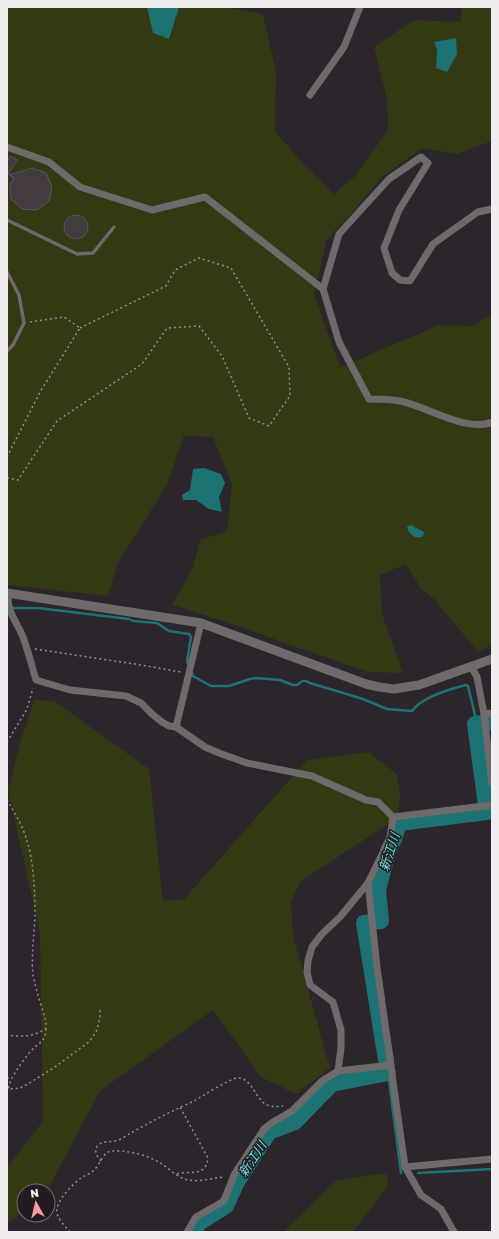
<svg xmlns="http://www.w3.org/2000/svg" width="499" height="1239" viewBox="0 0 499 1239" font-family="'Golos Text','Noto Sans JP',sans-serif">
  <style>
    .green { fill: #323913 }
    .water { fill: #1d7274 }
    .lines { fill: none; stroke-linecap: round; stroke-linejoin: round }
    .stream { stroke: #1d7274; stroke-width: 2.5 }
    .river { stroke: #1d7274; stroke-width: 16 }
    .building { fill: #443b40; stroke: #5d5459 }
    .path { stroke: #938d92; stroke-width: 1.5; stroke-dasharray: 2 3; stroke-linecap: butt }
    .service { stroke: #6e6a6c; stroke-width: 3.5 }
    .minor { stroke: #6e6a6c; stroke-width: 7 }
    .tertiary { stroke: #6e6a6c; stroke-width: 9 }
    .labels { text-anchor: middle; stroke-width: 3; stroke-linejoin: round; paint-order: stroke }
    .water-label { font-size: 13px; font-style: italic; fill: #68dfe2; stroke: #221b21 }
  </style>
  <rect width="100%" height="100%" fill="#2c252b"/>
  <g class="green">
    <path d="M 7,7 L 225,7 L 263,14 L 276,72 L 275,131 L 306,167 L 334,194 L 355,176 L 388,130 L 387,99 L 374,47 L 414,20 L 460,22 L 462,7 L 492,7 L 492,141 L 457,154 L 423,148 L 382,177 L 352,213 L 327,239 L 314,293 L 331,343 L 341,367 L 439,325 L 472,326 L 492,314 L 492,644 L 478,652 L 434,599 L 421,589 L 406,564 L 380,575 L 382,614 L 403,673 L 368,672 L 223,621 L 172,605 L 193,567 L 200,540 L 227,531 L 232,484 L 213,437 L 184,436 L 167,485 L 118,563 L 108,596 L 7,585 Z"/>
    <path d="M 34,700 L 54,701 L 149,769 L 163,901 L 184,899 L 307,760 L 368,752 L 397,774 L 400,795 L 398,819 L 390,823 L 300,882 L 291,903 L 293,936 L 330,1068 L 296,1094 L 261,1077 L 213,1010 L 100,1091 L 47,1191 L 24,1191 L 24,1211 L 11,1221 L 7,1223 L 7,1165 L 10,1164 L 43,1121 L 40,933 L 8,790 L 21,740 Z"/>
    <path d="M 387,1173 L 388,1186 L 353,1232 L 283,1232 L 337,1180 Z"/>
  </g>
  <g class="water">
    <path d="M 147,7 L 179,7 L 169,39 L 153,33 Z"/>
    <path d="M 456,38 L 457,54 L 447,72 L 436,68 L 437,50 L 434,42 Z"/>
    <path d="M 204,468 L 221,474 L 225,483 L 219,497 L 222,512 L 209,509 L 196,500 L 183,500 L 182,495 L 190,490 L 193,469 Z"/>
    <path d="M 411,525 L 424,532 L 423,536 C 417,540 409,535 407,527 Z"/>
  </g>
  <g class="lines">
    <g class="stream">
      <path d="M 11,608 L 38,608 L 129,619 L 133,621 L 157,623 L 169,631 L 189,634 L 191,637 L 187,661 L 189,667"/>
      <path d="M 192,673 L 193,676 L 211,686 L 229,686 L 250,679 L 256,678 L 280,680 L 293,685 L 297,685 C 302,681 303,679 310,683 L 363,699 L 387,709 L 412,711 C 422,697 450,689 466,685 L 468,686 L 475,715 L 475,724"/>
      <path d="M 388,1073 L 401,1173"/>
      <path d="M 418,1173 L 492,1169"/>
    </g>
    <g class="river">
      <path d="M 386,1060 L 364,923 L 381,921 L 378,890 L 388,851 L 394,839 L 399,823 L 487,812 L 475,724 L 492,722"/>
      <path d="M 193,1232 L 199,1223 L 226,1206 L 237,1182 L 269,1132 L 295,1122 L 332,1084 L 388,1073"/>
    </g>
  </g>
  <g class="building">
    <path d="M 10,156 L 17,160 L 7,176 L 7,161 Z"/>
    <path d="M 32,168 L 46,173 L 52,187 L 49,201 L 37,210 L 22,209 L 11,199 L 10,185 L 14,178 L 9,175 Z"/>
    <circle cx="76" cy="227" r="12"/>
  </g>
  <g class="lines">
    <g class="path">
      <path d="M 7,457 L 40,392 L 80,328 L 64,317 L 30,322"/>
      <path d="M 7,478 L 18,480 L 57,421 L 142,364 L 167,328 L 199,326 L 222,356 L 249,418 L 269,426 L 290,396 L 289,367 L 231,268 L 199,258 L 175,270 L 166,286 L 80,328"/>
      <path d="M 35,649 L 135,664 L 181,672"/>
      <path d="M 7,742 L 27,709 L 33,688"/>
      <path d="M 7,800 C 14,812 22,824 26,838 C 34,861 35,893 35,917 C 34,936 31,956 33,975 C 36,991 42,1007 46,1022 L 46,1028 C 35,1037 21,1037 7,1035"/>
      <path d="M 7,1077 L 11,1080"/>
      <path d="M 8,1088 C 10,1085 10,1082 11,1080 C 16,1070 24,1059 31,1051 C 39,1042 46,1042 46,1028"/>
      <path d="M 7,1090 L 8,1088 L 13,1089 L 20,1088 L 28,1084 L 55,1067 L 90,1041 L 97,1030 L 100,1017 L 100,1010"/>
      <path d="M 101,1161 C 97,1156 93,1151 98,1145 C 104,1140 111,1143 118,1140 C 122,1139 126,1136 129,1134 C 150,1122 172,1111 194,1101 C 203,1096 229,1079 237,1078 C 251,1077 255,1097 265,1104 C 270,1107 277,1107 283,1106"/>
      <path d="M 177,1174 C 189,1170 206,1178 208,1158 L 180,1107"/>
      <path d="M 70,1232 C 65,1226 55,1217 57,1209 C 58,1199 73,1184 81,1178 C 85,1175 91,1174 94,1170 C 100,1165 103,1151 112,1151 C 128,1150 148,1155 162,1164 C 168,1168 175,1175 182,1178 C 194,1184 211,1178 224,1177"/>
    </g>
    <g class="service">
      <path d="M 7,220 L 77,254 L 93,253 L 114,227"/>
      <path d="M 7,272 L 19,295 L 24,323 L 13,345 L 7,351"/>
    </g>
    <g class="minor">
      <path d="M 310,95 L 344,47 L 360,7"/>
      <path d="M 7,147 L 49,162 L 80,187 L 152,210 L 205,197 L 323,289 L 339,342 L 369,399 C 379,399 390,399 400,401 C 426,406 467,433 492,422"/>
      <path d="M 323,289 L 339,234 L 389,179 L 421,157 L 428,163 L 399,210 L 384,248 L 392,273 L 400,280 L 410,281 L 433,244 L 478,212 L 492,209"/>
      <path d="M 8,593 C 7,613 16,620 23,637 C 28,651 32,666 36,680 L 70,690 L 126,696 L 141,703 L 152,714 L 162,722 L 169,726 L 176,727 L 205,747 L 219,753 L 247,763 L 312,776 L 366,800 L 378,802 L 393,817"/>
      <path d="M 471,666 L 477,677 L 484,714 L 492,783"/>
      <path d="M 484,714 L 492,713"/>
      <path d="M 176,727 L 201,623"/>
      <path d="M 393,817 L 492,805"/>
      <path d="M 368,883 L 377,967 L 405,1167 L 421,1195 L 441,1209 L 454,1232"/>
      <path d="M 338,1071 L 341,1048 L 341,1030 L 333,1002 L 310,985 L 307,972 L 308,961 L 312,947 L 322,934 L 340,917 L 368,883 L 390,838 L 393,817"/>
      <path d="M 405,1167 L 492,1159"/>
      <path d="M 187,1232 L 196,1217 L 224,1201 L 234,1175 L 264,1129 L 273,1122 L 292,1111 L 322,1081 L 338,1071 L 391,1065"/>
    </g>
    <path class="tertiary" d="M 7,593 L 201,623 L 366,684 L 379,687 L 394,689 L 406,687 L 419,685 L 492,659"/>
  </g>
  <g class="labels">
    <g class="water-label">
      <text transform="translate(389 852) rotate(-72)" y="5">新江川</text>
      <text transform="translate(252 1159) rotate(-57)" y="5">新江川</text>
    </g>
  </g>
  <rect width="499" height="1239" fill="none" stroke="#f1ecf0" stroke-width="16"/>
  <g transform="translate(36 1203) rotate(352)"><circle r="19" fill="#221b21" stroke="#756f74"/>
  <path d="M0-3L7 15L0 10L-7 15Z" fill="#f49aa1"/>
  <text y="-6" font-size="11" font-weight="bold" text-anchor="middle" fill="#f1ecf0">N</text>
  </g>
</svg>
